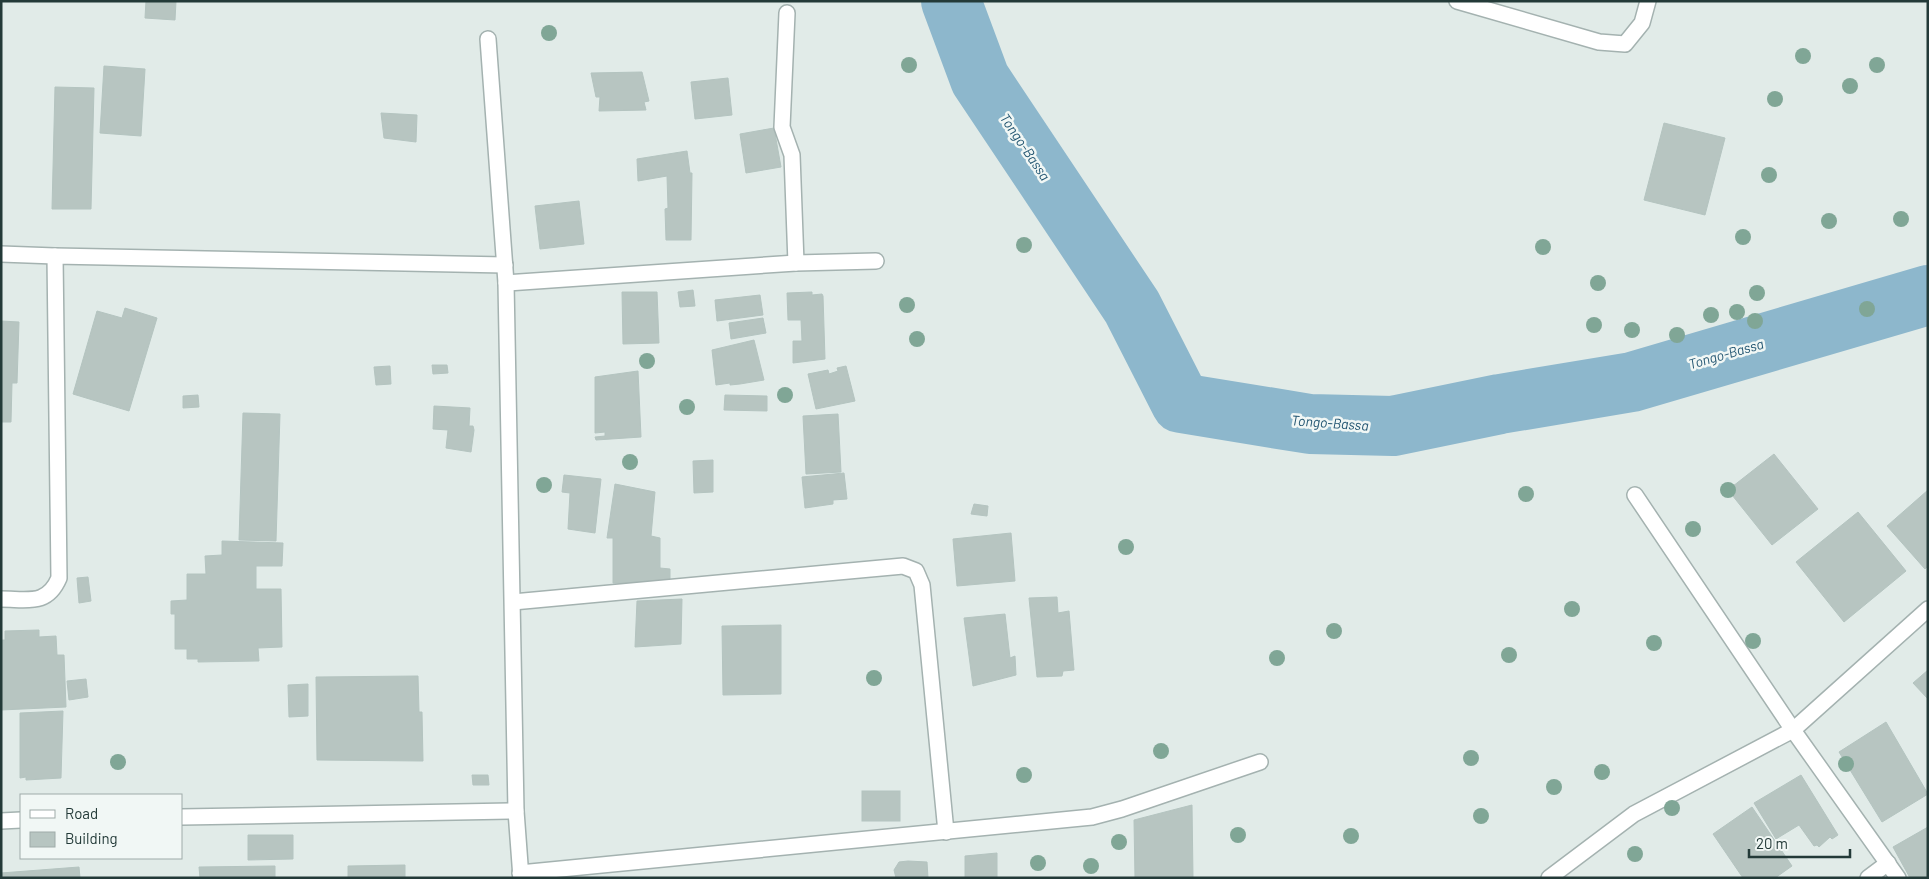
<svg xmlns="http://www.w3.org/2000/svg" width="1929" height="879" viewBox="0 0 1929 879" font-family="Barlow,sans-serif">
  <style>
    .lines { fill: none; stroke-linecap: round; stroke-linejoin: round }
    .river { stroke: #8db7cc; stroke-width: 60 }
    .building { fill: #b7c5c1; stroke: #b4c4c0 }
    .street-casing { stroke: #a4b2b0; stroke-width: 18 }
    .street { stroke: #fff; stroke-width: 15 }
    .tree { fill: #80a696 }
    .labels { text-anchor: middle; stroke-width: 5; stroke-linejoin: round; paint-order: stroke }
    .water-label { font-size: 14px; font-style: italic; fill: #225571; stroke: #f1f7f5 }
  </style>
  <rect width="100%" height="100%" fill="#e1ebe8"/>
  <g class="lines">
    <path class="river" d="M 951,1 L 980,79 L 1132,307 L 1181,403 L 1310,424 L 1393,426 L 1500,404 L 1632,382 L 1928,295"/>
  </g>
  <g class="building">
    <path d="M 146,1 L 176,1 L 175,20 L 145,18 Z"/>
    <path d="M 104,66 L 145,69 L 141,136 L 100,133 Z"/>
    <path d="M 642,72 L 649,101 L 644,102 L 646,110 L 599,111 L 600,97 L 596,97 L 591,73 Z"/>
    <path d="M 728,78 L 732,115 L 695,119 L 691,82 Z"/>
    <path d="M 55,87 L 94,88 L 91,209 L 52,209 Z"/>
    <path d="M 381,113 L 417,115 L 416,142 L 384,138 Z"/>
    <path d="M 1664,123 L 1725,138 L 1705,215 L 1644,200 Z"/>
    <path d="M 774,128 L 781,167 L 746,173 L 740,134 Z"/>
    <path d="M 687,151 L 690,173 L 692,173 L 691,240 L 666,240 L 665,209 L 668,208 L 667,176 L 638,181 L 637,159 Z"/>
    <path d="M 579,201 L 584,244 L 540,249 L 535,206 Z"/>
    <path d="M 693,290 L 695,306 L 680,307 L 678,292 Z"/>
    <path d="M 622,292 L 657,292 L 659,343 L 623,344 Z"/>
    <path d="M 812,292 L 812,295 L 822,294 L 823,296 L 825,359 L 793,363 L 793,341 L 802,341 L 801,320 L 788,320 L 787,293 Z"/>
    <path d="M 760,295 L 763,315 L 717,321 L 715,300 Z"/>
    <path d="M 125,308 L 157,318 L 129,411 L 73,394 L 97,311 L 122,318 Z"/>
    <path d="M 763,318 L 766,333 L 731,339 L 729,323 Z"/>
    <path d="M 1,321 L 19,322 L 17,383 L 12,383 L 11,422 L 1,422 Z"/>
    <path d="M 754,340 L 764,380 L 740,384 L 730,385 L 730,383 L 716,385 L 712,350 Z"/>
    <path d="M 432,365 L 447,365 L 448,373 L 433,374 Z"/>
    <path d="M 390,366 L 391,384 L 376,385 L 374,367 Z"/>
    <path d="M 846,366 L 855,401 L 816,409 L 808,374 L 828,370 L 829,374 L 838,371 L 837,368 Z"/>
    <path d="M 638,371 L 641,437 L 596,440 L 595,437 L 605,436 L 605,432 L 595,433 L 595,377 Z"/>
    <path d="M 198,395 L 199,407 L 183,408 L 183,396 Z"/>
    <path d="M 725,395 L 767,396 L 767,411 L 724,410 Z"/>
    <path d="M 434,406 L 470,408 L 469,426 L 473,426 L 474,430 L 471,452 L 446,448 L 448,430 L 433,429 Z"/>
    <path d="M 243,413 L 280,414 L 276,541 L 239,540 Z"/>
    <path d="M 838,414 L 841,472 L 806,474 L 803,416 Z"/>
    <path d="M 1774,454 L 1818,509 L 1772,545 L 1728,490 Z"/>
    <path d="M 713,460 L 713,492 L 694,493 L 693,461 Z"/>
    <path d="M 844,473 L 847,499 L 833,500 L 833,504 L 805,508 L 802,477 Z"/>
    <path d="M 564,475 L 601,479 L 595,533 L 568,529 L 570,493 L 562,492 Z"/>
    <path d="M 615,484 L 655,492 L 651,536 L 660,538 L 660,568 L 670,569 L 670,584 L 613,583 L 613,538 L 607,538 Z"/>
    <path d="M 1928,490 L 1928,566 L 1925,569 L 1887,526 Z"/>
    <path d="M 974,504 L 988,506 L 987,516 L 971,514 Z"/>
    <path d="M 1858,512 L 1906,571 L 1844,622 L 1796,562 Z"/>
    <path d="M 1011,533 L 1015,581 L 957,586 L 953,539 Z"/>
    <path d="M 222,541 L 283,543 L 282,566 L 256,566 L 256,589 L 281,589 L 282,647 L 258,648 L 259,661 L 198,662 L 198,659 L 187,659 L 187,649 L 175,649 L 175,614 L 171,614 L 171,601 L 187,600 L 187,574 L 206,574 L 205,556 L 222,555 Z"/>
    <path d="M 88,577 L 91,601 L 79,603 L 77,578 Z"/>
    <path d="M 1057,597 L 1058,613 L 1069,611 L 1074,670 L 1063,671 L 1062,676 L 1037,677 L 1029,598 Z"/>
    <path d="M 682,599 L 681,644 L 635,647 L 637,601 Z"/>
    <path d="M 1005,614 L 1010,658 L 1015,656 L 1016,675 L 973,686 L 964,618 Z"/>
    <path d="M 781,625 L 781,694 L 723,695 L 722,626 Z"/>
    <path d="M 39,630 L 39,637 L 56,636 L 57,655 L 64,655 L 66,707 L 1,710 L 1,640 L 5,640 L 5,631 Z"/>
    <path d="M 1928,670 L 1928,699 L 1913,683 Z"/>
    <path d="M 418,676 L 419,712 L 422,712 L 423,761 L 317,760 L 316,677 Z"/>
    <path d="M 86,679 L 88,697 L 69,700 L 67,681 Z"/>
    <path d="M 308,684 L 308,716 L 289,717 L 288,685 Z"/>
    <path d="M 63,711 L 61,778 L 26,780 L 26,777 L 20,778 L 20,713 Z"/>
    <path d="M 1886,722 L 1928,794 L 1882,822 L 1839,752 Z"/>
    <path d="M 472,775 L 488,775 L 489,785 L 473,785 Z"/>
    <path d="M 1801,775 L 1838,835 L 1832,839 L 1830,837 L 1819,847 L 1817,845 L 1814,846 L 1799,825 L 1776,839 L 1754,803 Z"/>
    <rect x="862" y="791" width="38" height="30"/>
    <path d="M 1192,805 L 1193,878 L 1135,878 L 1134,820 Z"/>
    <path d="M 1752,807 L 1792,866 L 1775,878 L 1743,878 L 1713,834 Z"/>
    <path d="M 1928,827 L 1928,878 L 1910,878 L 1893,847 Z"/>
    <path d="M 248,835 L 293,835 L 293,859 L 248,860 Z"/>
    <path d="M 997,853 L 997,878 L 965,878 L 965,856 Z"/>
    <path d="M 908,861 L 927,862 L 928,878 L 896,878 L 894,870 L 899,862 Z"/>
    <path d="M 405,865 L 405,878 L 348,878 L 348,866 Z"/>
    <path d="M 275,866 L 275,878 L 200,878 L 199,867 Z"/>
    <path d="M 79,867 L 80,878 L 1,878 L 1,873 Z"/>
  </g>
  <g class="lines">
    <defs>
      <g id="street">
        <path d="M 1457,1 L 1599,42 L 1625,44 L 1642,23 L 1648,1"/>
        <path d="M 787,13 L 782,127 L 792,155 L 796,263"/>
        <path d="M 488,39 L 506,283 L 516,811 L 521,878"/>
        <path d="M 1,254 L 55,256"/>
        <path d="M 506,283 L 796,263 L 876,261"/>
        <path d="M 1635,495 L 1793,730 L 1898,878"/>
        <path d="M 1,599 C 28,599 47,606 59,578 L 55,256 L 505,265"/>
        <path d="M 513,602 L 903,566 L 916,571 L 922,585 L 946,832"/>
        <path d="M 181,817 L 516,811"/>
        <path d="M 1,821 L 21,820"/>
        <path d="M 520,873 L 1092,817 L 1122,809 L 1260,762"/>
        <path d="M 1549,878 L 1634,814 L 1793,730 L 1928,609"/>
        <path d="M 1868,878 L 1888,863"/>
      </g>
    </defs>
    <use href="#street" class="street-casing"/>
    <use href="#street" class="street"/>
  </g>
  <g class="tree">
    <circle cx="549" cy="33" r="8"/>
    <circle cx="1803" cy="56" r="8"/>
    <circle cx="909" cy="65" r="8"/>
    <circle cx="1877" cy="65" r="8"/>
    <circle cx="1850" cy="86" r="8"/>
    <circle cx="1775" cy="99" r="8"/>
    <circle cx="1769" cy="175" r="8"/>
    <circle cx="1901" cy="219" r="8"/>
    <circle cx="1829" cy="221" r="8"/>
    <circle cx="1743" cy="237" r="8"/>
    <circle cx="1024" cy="245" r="8"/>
    <circle cx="1543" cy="247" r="8"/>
    <circle cx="1598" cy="283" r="8"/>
    <circle cx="1757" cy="293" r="8"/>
    <circle cx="907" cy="305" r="8"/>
    <circle cx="1867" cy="309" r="8"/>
    <circle cx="1737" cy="312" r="8"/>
    <circle cx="1711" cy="315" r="8"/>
    <circle cx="1755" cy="321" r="8"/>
    <circle cx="1594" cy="325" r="8"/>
    <circle cx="1632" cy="330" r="8"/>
    <circle cx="1677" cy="335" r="8"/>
    <circle cx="917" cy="339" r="8"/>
    <circle cx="647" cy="361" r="8"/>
    <circle cx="785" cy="395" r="8"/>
    <circle cx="687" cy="407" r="8"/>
    <circle cx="630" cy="462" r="8"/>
    <circle cx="544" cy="485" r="8"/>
    <circle cx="1728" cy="490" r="8"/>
    <circle cx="1526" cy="494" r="8"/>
    <circle cx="1693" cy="529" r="8"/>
    <circle cx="1126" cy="547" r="8"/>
    <circle cx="1572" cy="609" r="8"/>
    <circle cx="1334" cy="631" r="8"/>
    <circle cx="1753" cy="641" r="8"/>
    <circle cx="1654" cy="643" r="8"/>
    <circle cx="1509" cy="655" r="8"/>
    <circle cx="1277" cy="658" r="8"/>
    <circle cx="874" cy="678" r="8"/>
    <circle cx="1161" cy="751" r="8"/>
    <circle cx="1471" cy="758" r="8"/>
    <circle cx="118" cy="762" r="8"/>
    <circle cx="1846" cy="764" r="8"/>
    <circle cx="1602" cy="772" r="8"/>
    <circle cx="1024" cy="775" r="8"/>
    <circle cx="1554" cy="787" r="8"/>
    <circle cx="1672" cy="808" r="8"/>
    <circle cx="1481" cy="816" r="8"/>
    <circle cx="1238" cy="835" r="8"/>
    <circle cx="1351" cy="836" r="8"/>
    <circle cx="1119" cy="842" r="8"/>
    <circle cx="1635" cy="854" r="8"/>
    <circle cx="1038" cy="863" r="8"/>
    <circle cx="1091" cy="866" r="8"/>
  </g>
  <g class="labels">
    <g class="water-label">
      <text transform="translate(1025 147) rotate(56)" y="5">Tongo-Bassa</text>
      <text transform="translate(1726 354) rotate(-16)" y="5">Tongo-Bassa</text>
      <text transform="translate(1330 423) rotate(4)" y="5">Tongo-Bassa</text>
    </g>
  </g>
  <rect width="1929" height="879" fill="none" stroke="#233a38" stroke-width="5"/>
  <rect x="20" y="794" width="162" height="65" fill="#f1f7f5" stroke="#9faba9"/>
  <rect x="30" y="810" width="25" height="8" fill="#ffffff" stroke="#9faba9"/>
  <text x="65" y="819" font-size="15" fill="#233a38">Road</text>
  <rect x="30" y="832" width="25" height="15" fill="#b7c5c1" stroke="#9faba9"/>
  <text x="65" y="844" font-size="15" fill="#233a38">Building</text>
  <path d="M1749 849v8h101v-8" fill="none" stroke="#233a38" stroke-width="2.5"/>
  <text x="1756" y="849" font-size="15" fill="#233a38" stroke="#f1f7f5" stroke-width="4" paint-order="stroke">20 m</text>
</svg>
